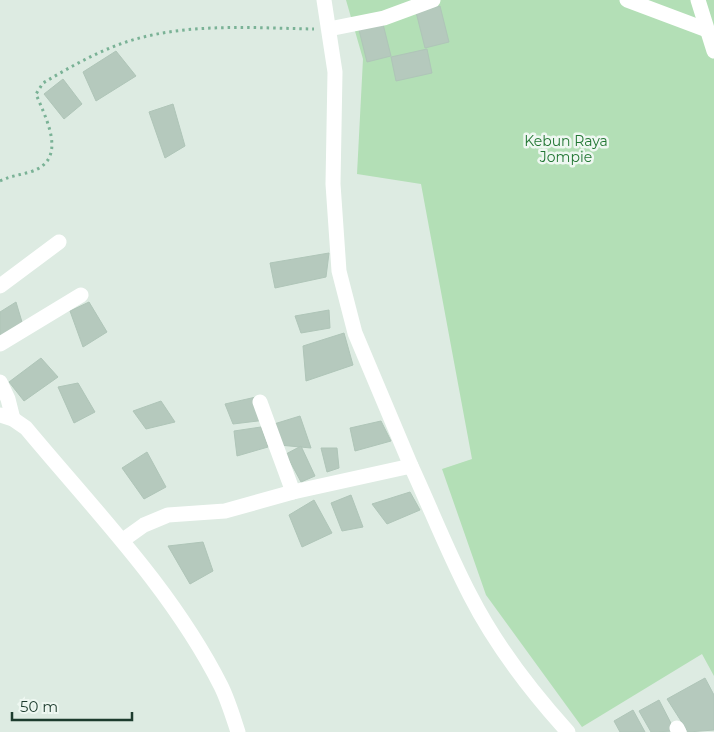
<svg xmlns="http://www.w3.org/2000/svg" width="714" height="732" viewBox="0 0 714 732" font-family="Montserrat,sans-serif">
  <style>
    .green { fill: #b3dfb6 }
    .building { fill: #b5c9bd; stroke: #afc5b8 }
    .lines { fill: none; stroke-linecap: round; stroke-linejoin: round }
    .path { stroke: #7ab296; stroke-width: 3; stroke-dasharray: 2.5 4; stroke-linecap: butt }
    .minor { stroke: #fff; stroke-width: 15 }
    .labels { text-anchor: middle; stroke-width: 5; stroke-linejoin: round; paint-order: stroke }
    .park-label { font-size: 14px; fill: #237734; stroke: #eef7f1 }
  </style>
  <rect width="100%" height="100%" fill="#ddebe2"/>
  <path class="green" d="M 346,0 L 714,0 L 714,676 L 702,654 L 582,727 L 486,595 L 442,469 L 472,459 L 421,184 L 357,174 L 363,59 Z"/>
  <g class="building">
    <path d="M 440,6 L 449,42 L 425,48 L 416,12 Z"/>
    <path d="M 382,20 L 391,56 L 367,62 L 358,26 Z"/>
    <path d="M 427,49 L 432,73 L 396,81 L 391,57 Z"/>
    <path d="M 116,51 L 136,76 L 96,101 L 83,72 Z"/>
    <path d="M 63,79 L 82,104 L 64,119 L 44,94 Z"/>
    <path d="M 173,104 L 185,146 L 165,158 L 149,112 Z"/>
    <path d="M 329,253 L 326,277 L 275,288 L 270,263 Z"/>
    <path d="M 16,302 L 22,322 L 0,337 L 0,312 Z"/>
    <path d="M 89,302 L 107,332 L 83,347 L 70,311 Z"/>
    <path d="M 329,310 L 330,328 L 301,333 L 295,316 Z"/>
    <path d="M 344,333 L 353,365 L 306,381 L 303,346 Z"/>
    <path d="M 41,358 L 58,377 L 24,401 L 9,382 Z"/>
    <path d="M 78,383 L 95,412 L 74,423 L 58,387 Z"/>
    <path d="M 256,397 L 266,420 L 233,424 L 225,404 Z"/>
    <path d="M 161,401 L 175,422 L 146,429 L 133,411 Z"/>
    <path d="M 300,416 L 311,448 L 279,445 L 274,424 Z"/>
    <path d="M 381,421 L 391,441 L 355,451 L 350,428 Z"/>
    <path d="M 261,427 L 268,447 L 237,456 L 234,431 Z"/>
    <path d="M 301,446 L 315,476 L 301,482 L 286,454 Z"/>
    <path d="M 321,448 L 337,448 L 339,468 L 327,472 Z"/>
    <path d="M 147,452 L 166,487 L 144,499 L 122,468 Z"/>
    <path d="M 410,492 L 420,510 L 387,524 L 372,504 Z"/>
    <path d="M 351,495 L 363,527 L 342,531 L 331,503 Z"/>
    <path d="M 314,500 L 332,533 L 302,547 L 289,515 Z"/>
    <path d="M 203,542 L 213,571 L 190,584 L 168,546 Z"/>
    <path d="M 705,678 L 714,695 L 714,730 L 688,732 L 667,699 Z"/>
    <path d="M 659,700 L 675,731 L 651,732 L 639,711 Z"/>
    <path d="M 633,710 L 645,732 L 620,732 L 614,721 Z"/>
  </g>
  <g class="lines">
    <path class="path" d="M 0,181 C 10,176 20,175 30,172 C 69,160 46,119 36,94 L 43,83 C 72,66 103,48 136,39 C 192,23 256,28 314,29"/>
    <g class="minor">
      <path d="M 324,0 L 335,72 L 333,184 L 339,271 L 355,333 L 411,466"/>
      <path d="M 627,0 L 707,30"/>
      <path d="M 698,0 L 714,51"/>
      <path d="M 329,29 L 384,18 L 433,0"/>
      <path d="M 0,286 L 59,242"/>
      <path d="M 0,344 L 81,295"/>
      <path d="M 0,382 L 8,399 L 13,419"/>
      <path d="M 260,402 L 293,492"/>
      <path d="M 0,415 L 13,419 L 26,428 C 95,511 172,589 221,686 C 228,700 233,717 238,732"/>
      <path d="M 123,540 L 144,525 L 168,515 L 225,511 L 293,492 L 411,466 C 431,509 448,553 470,595 C 496,646 530,690 568,732"/>
      <path d="M 677,728 L 679,732"/>
    </g>
  </g>
  <g class="labels">
    <g class="park-label">
      <text x="566" y="146">Kebun Raya<tspan x="566" dy="16">Jompie</tspan></text>
    </g>
  </g>
  <path d="M12 712v8h120v-8" fill="none" stroke="#1d3c2e" stroke-width="2.5"/>
  <text x="20" y="712" font-size="15" fill="#1d3c2e" stroke="#eef7f1" stroke-width="4" paint-order="stroke">50 m</text>
</svg>
